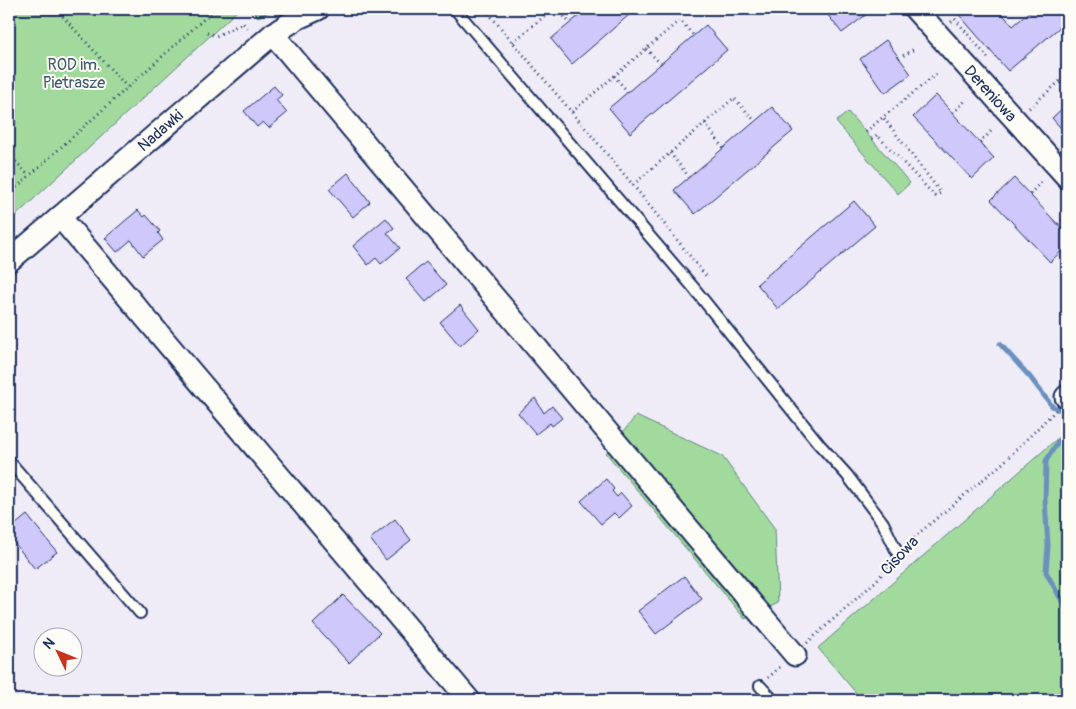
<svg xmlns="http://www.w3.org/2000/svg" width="1076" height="709" viewBox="0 0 1076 709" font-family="Pangolin,sans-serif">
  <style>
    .green { fill: #a2da9e; stroke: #5e847e }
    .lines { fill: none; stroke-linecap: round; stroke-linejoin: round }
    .stream { stroke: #6b90bd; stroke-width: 5 }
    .building { fill: #cec8fb; stroke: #1b2f5e }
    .lane-casing { stroke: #1b2f5e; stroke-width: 14 }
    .street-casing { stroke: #1b2f5e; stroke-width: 25 }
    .path { stroke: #1b2f5e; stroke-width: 3; stroke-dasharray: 1 4; stroke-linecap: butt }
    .lane { stroke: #fdfcf7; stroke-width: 10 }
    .street { stroke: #fdfcf7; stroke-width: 21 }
    .labels { text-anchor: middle; stroke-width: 4; stroke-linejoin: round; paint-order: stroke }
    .park-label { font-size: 16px; fill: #3d5a6e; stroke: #fdfcf7 }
    .street-label { font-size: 16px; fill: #1b2f5e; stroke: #fdfcf7 }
  </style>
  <rect width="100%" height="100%" fill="#efecf8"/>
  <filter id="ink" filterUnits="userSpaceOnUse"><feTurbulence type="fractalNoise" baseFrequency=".02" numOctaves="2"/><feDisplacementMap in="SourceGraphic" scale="10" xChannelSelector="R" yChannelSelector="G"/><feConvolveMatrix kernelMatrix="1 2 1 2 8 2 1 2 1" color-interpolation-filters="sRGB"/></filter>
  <g filter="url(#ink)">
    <g class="green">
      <path d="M 9,9 L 239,9 L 9,222 Z"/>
      <path d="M 252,9 L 275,9 L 258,17 Z"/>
      <path d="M 848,112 L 910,183 L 898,194 L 836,122 Z"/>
      <path d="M 636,416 L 722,456 L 775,529 L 778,603 L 745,619 L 606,453 Z"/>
      <path d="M 1067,430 L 1067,700 L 862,700 L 818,648 Z"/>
    </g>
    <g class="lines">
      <g class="stream">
        <path d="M 1000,344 L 1030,377 L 1052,406 L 1067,413"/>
        <path d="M 1067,427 L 1046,461 L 1045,500 L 1048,546 L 1046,572 L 1067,610"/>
        <path d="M 1055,700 L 1067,692"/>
      </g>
    </g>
    <g class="building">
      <path d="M 587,9 L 636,9 L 572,64 L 551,39 Z"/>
      <path d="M 823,9 L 863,9 L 867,14 L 842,33 Z"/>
      <path d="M 954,9 L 998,9 L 1013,26 L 1033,9 L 1067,9 L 1067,21 L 1008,71 Z"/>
      <path d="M 706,25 L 727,50 L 630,133 L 609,108 Z"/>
      <path d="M 886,40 L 911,74 L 885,93 L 860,59 Z"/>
      <path d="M 274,86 L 282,95 L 276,100 L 287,113 L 269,128 L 263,122 L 257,127 L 244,111 Z"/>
      <path d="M 936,95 L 994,158 L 972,179 L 913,117 Z"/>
      <path d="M 1067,104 L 1067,135 L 1052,118 Z"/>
      <path d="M 772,107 L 793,131 L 695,214 L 674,190 Z"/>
      <path d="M 348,173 L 370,202 L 353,217 L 329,189 Z"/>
      <path d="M 1014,178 L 1067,234 L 1067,246 L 1050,262 L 991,200 Z"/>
      <path d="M 854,201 L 875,226 L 778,309 L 757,284 Z"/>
      <path d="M 138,210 L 144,217 L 146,215 L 160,231 L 158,233 L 163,240 L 143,256 L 131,240 L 117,252 L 105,238 Z"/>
      <path d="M 386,218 L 394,228 L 387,233 L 400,248 L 381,264 L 376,258 L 368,265 L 353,246 Z"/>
      <path d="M 426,262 L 446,285 L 426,302 L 406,279 Z"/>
      <path d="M 460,305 L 479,329 L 460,346 L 440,322 Z"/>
      <path d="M 535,398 L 544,413 L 552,406 L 562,418 L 552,426 L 550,423 L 536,434 L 518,413 Z"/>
      <path d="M 606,479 L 614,489 L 612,491 L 617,497 L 621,493 L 632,506 L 619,518 L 614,513 L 601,524 L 581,501 Z"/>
      <path d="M 27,515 L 57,552 L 35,569 L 9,536 L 9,530 Z"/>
      <path d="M 395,519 L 411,540 L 386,560 L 370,539 Z"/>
      <path d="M 684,576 L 702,599 L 656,634 L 638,611 Z"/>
      <path d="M 343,595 L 380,633 L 349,663 L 313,624 Z"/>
    </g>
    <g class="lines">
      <defs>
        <g id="lane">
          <path d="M 455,9 L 693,287 L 819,444 L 847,475 L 883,523 L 898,554"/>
          <path d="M 9,461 L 140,613"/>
          <path d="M 760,686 L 773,700"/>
        </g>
        <g id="street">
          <path d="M 915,9 L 1067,177"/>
          <path d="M 273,34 L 795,655"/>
          <path d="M 60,217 L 469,700"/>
          <path d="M 9,261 L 273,34 L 298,18 L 318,9"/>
          <path d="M 1066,397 L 1067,396"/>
        </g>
      </defs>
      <use href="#lane" class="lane-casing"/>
      <use href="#street" class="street-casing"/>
      <g class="path">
        <path d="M 56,9 L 127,87"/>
        <path d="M 485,9 L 633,185 L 706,276"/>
        <path d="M 557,9 L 570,23"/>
        <path d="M 951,22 L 955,19 L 988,58 L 986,60"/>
        <path d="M 207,33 L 216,36 L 243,23 L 249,30"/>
        <path d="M 513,42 L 553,9"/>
        <path d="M 646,49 L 661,64"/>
        <path d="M 899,58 L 916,48"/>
        <path d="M 614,76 L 628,92"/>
        <path d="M 1029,108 L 1067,75"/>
        <path d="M 572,112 L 680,20 L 694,36"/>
        <path d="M 953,113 L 965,101"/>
        <path d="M 705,123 L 723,148"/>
        <path d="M 866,132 L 883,117"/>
        <path d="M 872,139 L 877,135 L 935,196 L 941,193 L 883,117 L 938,73"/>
        <path d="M 980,143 L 992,130"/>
        <path d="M 670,153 L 689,177"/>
        <path d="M 9,154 L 29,176"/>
        <path d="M 633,185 L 734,98 L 755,121"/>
        <path d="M 9,194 L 215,9"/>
        <path d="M 1030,194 L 1041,182"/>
        <path d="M 1058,224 L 1067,216"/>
        <path d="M 906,544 L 1004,462 L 1056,410"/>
        <path d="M 807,643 L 876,581 L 891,563"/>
        <path d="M 768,678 L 780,667"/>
        <path d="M 744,700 L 751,694"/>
      </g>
      <use href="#lane" class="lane"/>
      <use href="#street" class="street"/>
    </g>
  </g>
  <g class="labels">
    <g class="park-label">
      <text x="74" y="70">ROD im.<tspan x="74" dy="18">Pietrasze</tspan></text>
    </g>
    <g class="street-label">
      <text transform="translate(991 93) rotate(48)" y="6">Dereniowa</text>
      <text transform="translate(160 130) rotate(-41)" y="6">Nadawki</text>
      <text transform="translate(899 555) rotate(-47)" y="6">Cisowa</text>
    </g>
  </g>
  <rect width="1076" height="709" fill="none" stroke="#fdfcf7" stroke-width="30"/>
  <rect x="15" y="15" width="1046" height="679" fill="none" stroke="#1b2f5e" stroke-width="2" filter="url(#ink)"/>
  <g transform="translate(58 652) rotate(313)"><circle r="24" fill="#fdfcf7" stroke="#a3aaba"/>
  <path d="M0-4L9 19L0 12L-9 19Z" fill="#c8321e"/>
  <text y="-8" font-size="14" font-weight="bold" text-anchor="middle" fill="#1b2f5e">N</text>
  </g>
</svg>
